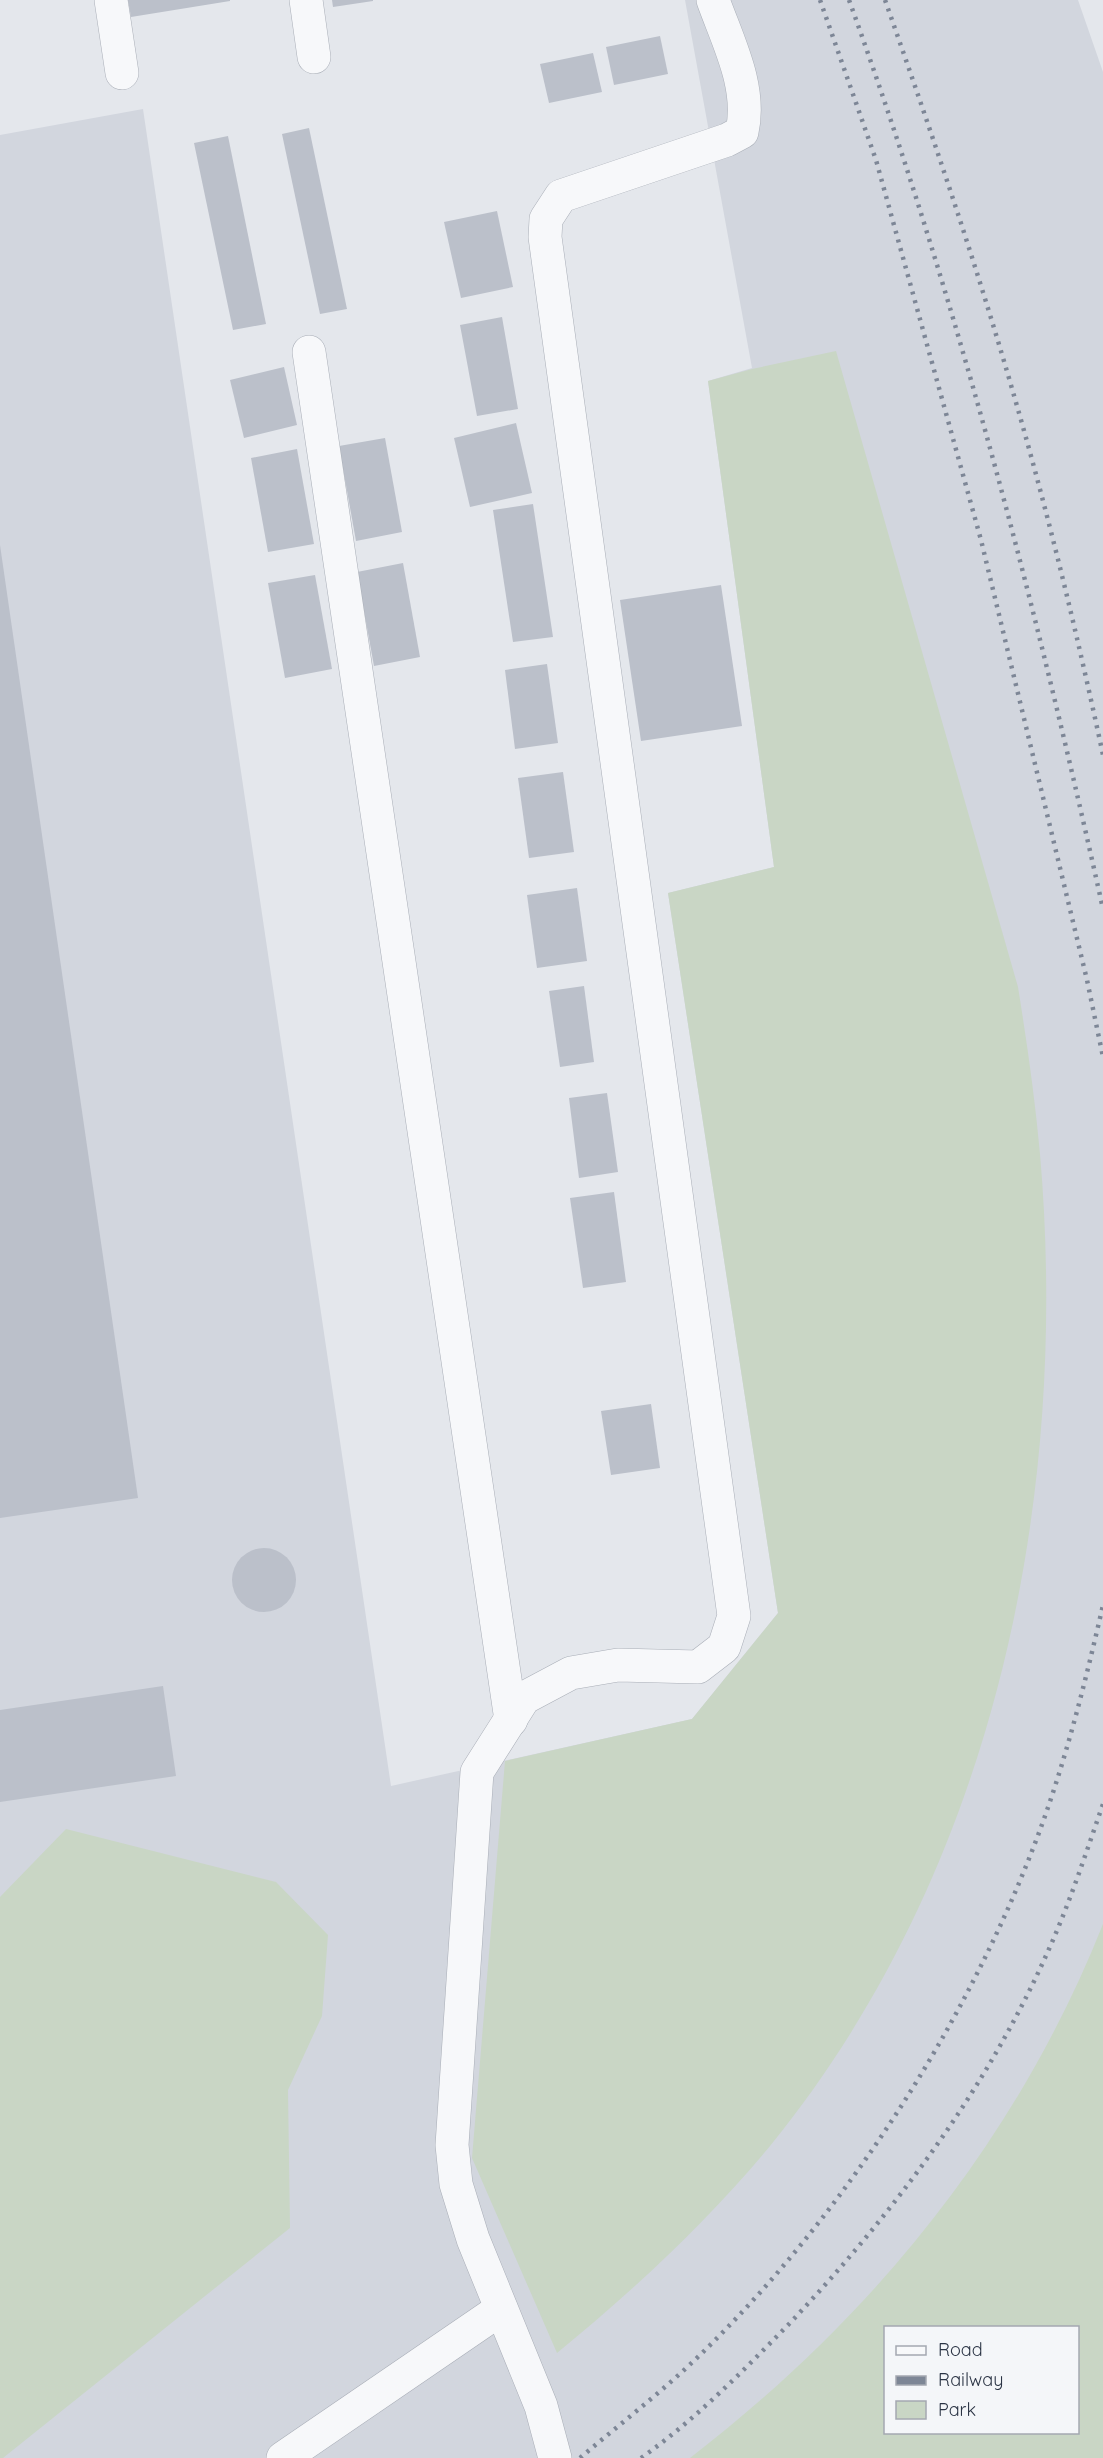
<svg xmlns="http://www.w3.org/2000/svg" width="1103" height="2458" viewBox="0 0 1103 2458" font-family="Quicksand,sans-serif">
  <style>
    .built { fill: #d2d6de; fill-rule: evenodd }
    .green { fill: #c9d6c5; fill-rule: evenodd }
    .building { fill: #bbc0ca }
    .lines { fill: none; stroke-linecap: round; stroke-linejoin: round }
    .minor-casing { stroke: #a9aeb7; stroke-width: 34 }
    .minor { stroke: #f7f8fa; stroke-width: 33 }
    .rail { stroke: #7d8696; stroke-width: 4.5; stroke-dasharray: 3 6; stroke-linecap: butt }
  </style>
  <rect width="100%" height="100%" fill="#e4e7ec"/>
  <path class="built" d="M 685,0 L 1078,0 L 1103,72 L 1103,2458 L 0,2458 L 0,135 L 143,109 L 391,1786 L 692,1719 L 778,1613 L 668,893 L 774,867 L 708,381 L 752,368 ZM 886,2328 L 1078,2328 L 1078,2432 L 886,2432 Z"/>
  <g class="green">
    <path d="M 836,351 L 1018,987 C 1027,1043 1035,1098 1040,1154 C 1070,1501 994,1871 770,2146 C 706,2223 634,2290 557,2353 L 472,2158 L 505,1761 L 692,1719 L 778,1613 L 668,893 L 774,867 L 708,381 L 752,369 Z"/>
    <path d="M 66,1829 L 276,1882 L 328,1935 L 322,2016 L 288,2090 L 290,2228 L 3,2458 L 0,2458 L 0,1897 Z"/>
    <path d="M 1103,1924 L 1103,2458 L 690,2458 C 873,2317 1017,2140 1103,1924 ZM 886,2328 L 1078,2328 L 1078,2432 L 886,2432 Z"/>
  </g>
  <g class="building">
    <path d="M 128,0 L 230,0 L 230,1 L 131,17 Z"/>
    <path d="M 332,0 L 373,0 L 373,1 L 333,7 Z"/>
    <path d="M 660,36 L 668,74 L 614,85 L 606,47 Z"/>
    <path d="M 593,53 L 602,92 L 549,103 L 540,64 Z"/>
    <path d="M 309,128 L 347,309 L 320,314 L 282,134 Z"/>
    <path d="M 228,136 L 266,324 L 233,330 L 194,143 Z"/>
    <path d="M 497,211 L 513,287 L 461,298 L 444,222 Z"/>
    <path d="M 502,317 L 518,409 L 477,416 L 460,325 Z"/>
    <path d="M 284,367 L 297,425 L 244,438 L 230,380 Z"/>
    <path d="M 516,423 L 532,493 L 470,507 L 454,438 Z"/>
    <path d="M 385,438 L 402,532 L 356,541 L 339,446 Z"/>
    <path d="M 297,449 L 314,544 L 268,552 L 251,458 Z"/>
    <path d="M 533,504 L 553,637 L 513,642 L 493,510 Z"/>
    <path d="M 0,545 L 138,1498 L 0,1518 Z"/>
    <path d="M 403,563 L 420,657 L 374,666 L 357,572 Z"/>
    <path d="M 315,575 L 332,669 L 285,678 L 268,583 Z"/>
    <path d="M 721,585 L 742,726 L 641,741 L 620,600 Z"/>
    <path d="M 547,664 L 558,743 L 515,749 L 505,670 Z"/>
    <path d="M 563,772 L 574,852 L 529,858 L 518,778 Z"/>
    <path d="M 577,888 L 587,961 L 537,968 L 527,895 Z"/>
    <path d="M 584,986 L 594,1062 L 560,1067 L 549,991 Z"/>
    <path d="M 607,1093 L 618,1172 L 579,1178 L 569,1098 Z"/>
    <path d="M 614,1192 L 626,1282 L 583,1288 L 570,1198 Z"/>
    <path d="M 651,1404 L 660,1468 L 611,1475 L 601,1411 Z"/>
    <circle cx="264" cy="1580" r="32"/>
    <path d="M 163,1686 L 176,1776 L 0,1802 L 0,1710 Z"/>
  </g>
  <g class="lines">
    <defs>
      <g id="minor">
        <path d="M 111,0 L 122,73"/>
        <path d="M 306,0 L 314,57"/>
        <path d="M 309,352 L 511,1720"/>
        <path d="M 283,2458 L 501,2309"/>
        <path d="M 555,2458 L 541,2406 L 473,2239 L 456,2184 L 452,2145 L 477,1772 L 524,1698 L 571,1673 L 618,1665 L 698,1667 L 724,1647 L 734,1616 L 545,237 L 546,219 L 561,196 L 727,140 L 742,132 C 752,87 728,42 713,0"/>
      </g>
    </defs>
    <use href="#minor" class="minor-casing"/>
    <use href="#minor" class="minor"/>
    <g class="rail">
      <path d="M 820,0 L 876,160 L 981,540 L 1087,980 L 1103,1057"/>
      <path d="M 849,0 C 956,296 1035,602 1103,909"/>
      <path d="M 885,0 C 932,134 978,269 1017,406 C 1050,521 1078,638 1103,755"/>
      <path d="M 580,2458 C 620,2424 663,2391 701,2354 C 841,2218 961,2033 1032,1851 C 1063,1772 1084,1688 1103,1605"/>
      <path d="M 641,2458 C 695,2420 743,2371 789,2324 C 894,2213 987,2089 1049,1949 C 1070,1902 1086,1853 1103,1804"/>
    </g>
  </g>
  <rect x="884" y="2326" width="195" height="108" fill="#f4f6f9" stroke="#a4a8b1" stroke-width="1.5"/>
  <rect x="896" y="2346" width="30" height="9" fill="#f7f8fa" stroke="#a4a8b1" stroke-width="1.5"/>
  <text x="938" y="2356" font-size="18" fill="#2b3445">Road</text>
  <rect x="896" y="2376" width="30" height="9" fill="#7d8696" stroke="#a4a8b1" stroke-width="1.5"/>
  <text x="938" y="2386" font-size="18" fill="#2b3445">Railway</text>
  <rect x="896" y="2401" width="30" height="18" fill="#c9d6c5" stroke="#a4a8b1" stroke-width="1.5"/>
  <text x="938" y="2416" font-size="18" fill="#2b3445">Park</text>
</svg>
